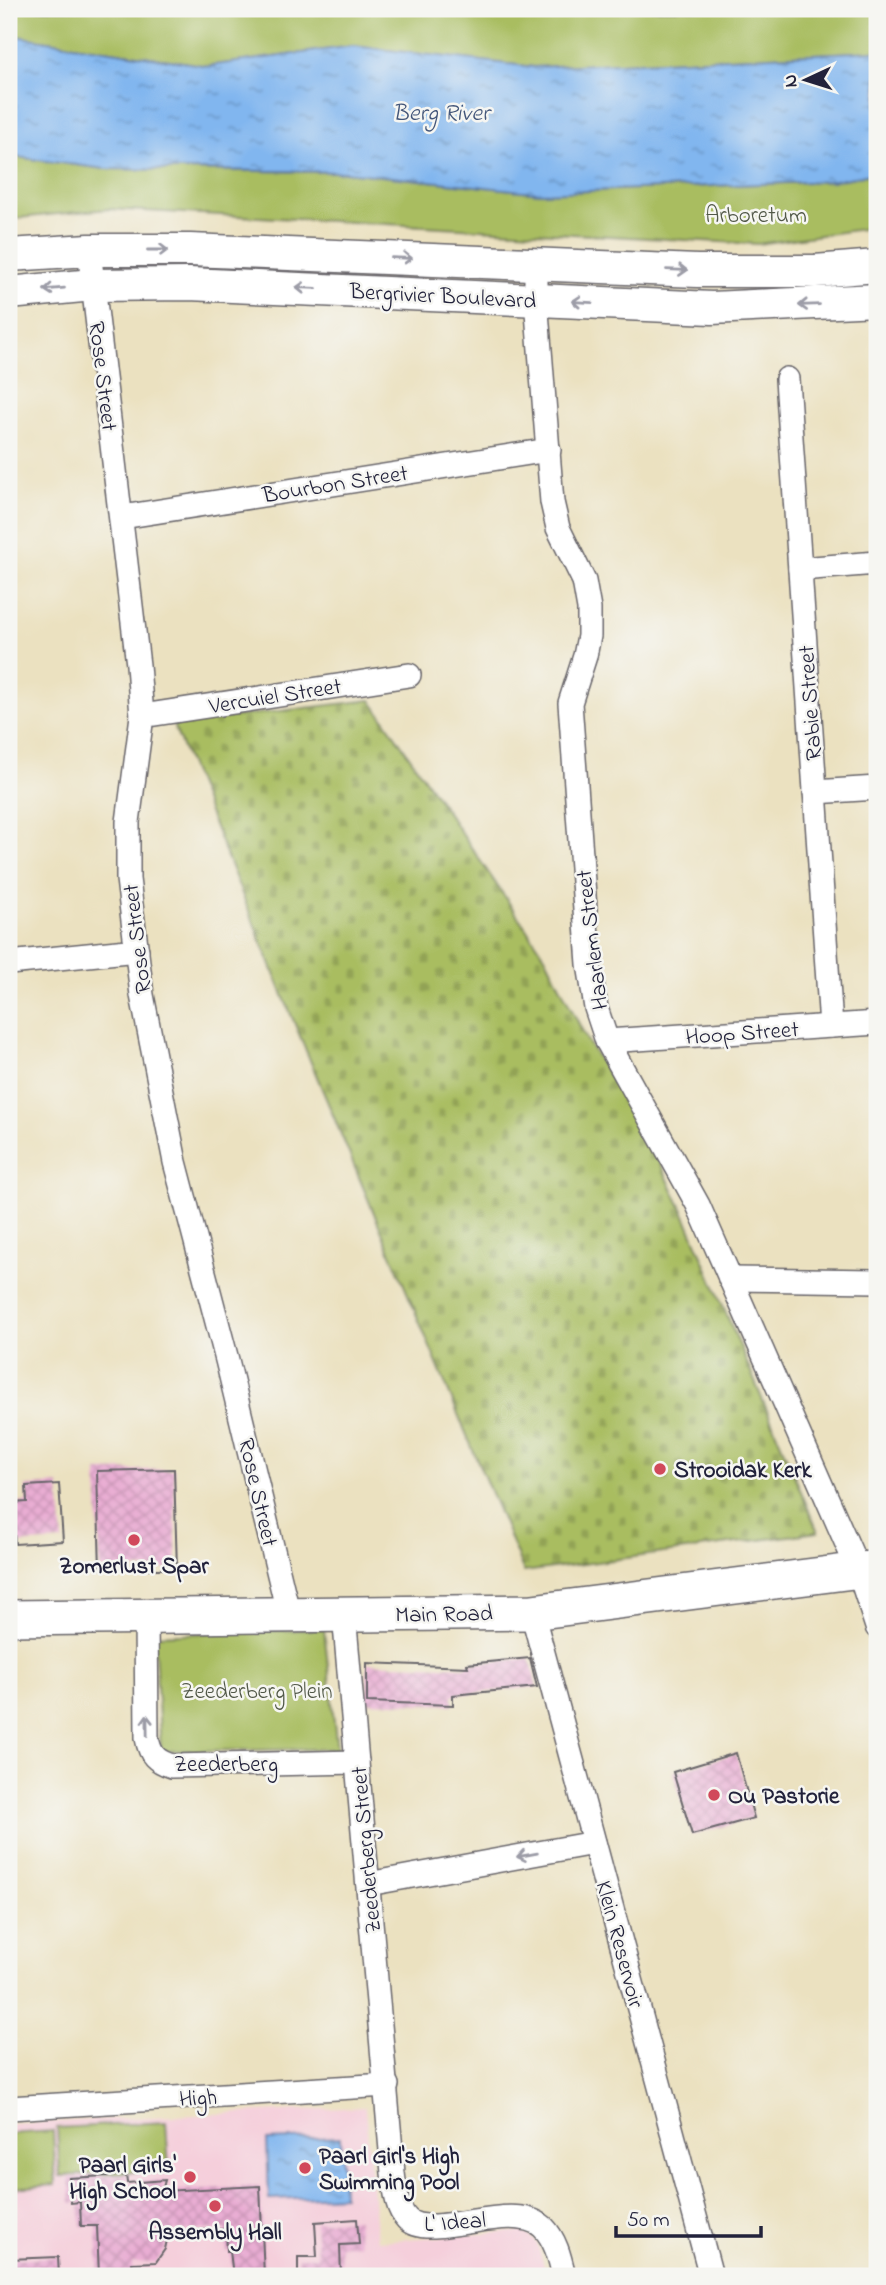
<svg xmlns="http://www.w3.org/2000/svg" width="886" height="2285" viewBox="0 0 886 2285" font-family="'Indie Flower',sans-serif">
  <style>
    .built { fill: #f5cfdb }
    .green { fill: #a9bd61; stroke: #66704e; stroke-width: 2 }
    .cemetery { fill: url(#cemetery-stones); stroke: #66704e; stroke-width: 2 }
    .water { fill: url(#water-ripples); stroke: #526c95; stroke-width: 2 }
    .building { fill: url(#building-cross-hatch) }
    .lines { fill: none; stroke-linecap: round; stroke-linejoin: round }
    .street-casing { stroke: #68656a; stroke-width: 26 }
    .secondary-casing { stroke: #68656a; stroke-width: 35 }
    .primary-casing { stroke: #68656a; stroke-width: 38 }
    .street { stroke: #fff; stroke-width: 23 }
    .secondary { stroke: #fff; stroke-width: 32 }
    .primary { stroke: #fff; stroke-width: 35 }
    .oneway { stroke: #9c9ca7 }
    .poi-dot { fill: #d1495b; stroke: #f6f6f2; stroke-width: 2.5 }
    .labels { text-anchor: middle; stroke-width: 5; stroke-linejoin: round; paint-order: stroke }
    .park-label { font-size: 23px; fill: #515848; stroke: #f6f6f2 }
    .street-label { font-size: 23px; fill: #22223b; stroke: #f6f6f2 }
    .poi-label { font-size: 23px; font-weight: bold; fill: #22223b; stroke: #f6f6f2; text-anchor: start }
    .water-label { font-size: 24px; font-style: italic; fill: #43567a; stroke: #f6f6f2 }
  </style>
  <defs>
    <pattern id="cemetery-stones" width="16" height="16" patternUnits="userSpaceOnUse" patternTransform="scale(1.75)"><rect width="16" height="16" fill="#a9bd61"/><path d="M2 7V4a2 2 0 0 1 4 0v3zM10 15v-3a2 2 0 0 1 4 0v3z" fill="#91a255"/></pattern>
    <pattern id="water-ripples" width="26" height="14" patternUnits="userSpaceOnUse" patternTransform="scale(1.75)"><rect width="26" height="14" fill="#81b6ef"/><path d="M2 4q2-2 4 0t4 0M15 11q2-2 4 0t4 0" fill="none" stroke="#6994c3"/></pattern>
    <pattern id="building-cross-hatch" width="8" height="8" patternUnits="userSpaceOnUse" patternTransform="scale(1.75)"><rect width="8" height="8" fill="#e9add3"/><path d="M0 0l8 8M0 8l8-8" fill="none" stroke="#c895b6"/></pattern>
  </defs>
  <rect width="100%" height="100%" fill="#f6f6f2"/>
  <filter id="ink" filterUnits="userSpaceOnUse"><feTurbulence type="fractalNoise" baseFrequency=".0143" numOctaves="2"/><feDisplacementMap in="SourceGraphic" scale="14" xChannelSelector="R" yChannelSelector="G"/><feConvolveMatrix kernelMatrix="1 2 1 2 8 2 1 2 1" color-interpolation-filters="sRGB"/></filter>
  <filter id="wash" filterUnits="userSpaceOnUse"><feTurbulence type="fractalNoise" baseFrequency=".00686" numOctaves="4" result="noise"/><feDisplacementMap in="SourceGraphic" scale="28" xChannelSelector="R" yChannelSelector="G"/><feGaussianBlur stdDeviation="1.57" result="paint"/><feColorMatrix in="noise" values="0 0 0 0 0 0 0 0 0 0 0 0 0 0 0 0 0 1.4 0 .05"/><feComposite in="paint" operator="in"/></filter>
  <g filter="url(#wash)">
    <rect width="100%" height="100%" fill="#ebe1c0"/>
    <path class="built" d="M 365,2107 L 377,2241 L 524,2231 L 537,2243 L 547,2276 L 9,2276 L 9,2124 Z"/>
    <g class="green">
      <path d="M 9,9 L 877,9 L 877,51 L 534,67 L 353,46 L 208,66 L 9,35 Z"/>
      <path d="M 9,156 L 105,169 L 345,172 L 541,193 L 832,181 L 877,173 L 877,227 L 758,244 L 108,209 L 9,219 Z"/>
      <path d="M 324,1629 L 337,1749 L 161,1751 L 154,1635 Z"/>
      <path d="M 166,2122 L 169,2170 L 60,2176 L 57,2128 Z"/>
      <path d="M 53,2131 L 56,2185 L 9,2188 L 9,2134 Z"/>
    </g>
    <path class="cemetery" d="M 371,700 L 545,956 L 588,1042 L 647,1136 L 684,1213 L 818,1532 L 524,1572 L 287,1005 L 173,724 Z"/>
    <g class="water">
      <path d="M 9,35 L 208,66 L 353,46 L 534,67 L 877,51 L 877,173 L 832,181 L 541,193 L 345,172 L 105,169 L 9,156 Z"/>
      <path d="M 341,2137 L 343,2196 L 269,2199 L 267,2140 Z"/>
    </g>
    <g id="blocks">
      <g class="building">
        <path d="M 174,1469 L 177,1569 L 100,1569 L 97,1471 Z"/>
        <path d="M 59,1484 L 63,1541 L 15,1544 L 12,1503 L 27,1502 L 26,1486 Z"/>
        <path d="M 530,1658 L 537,1687 L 453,1695 L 453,1705 L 367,1702 L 367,1663 L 468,1667 L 467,1664 Z"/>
        <path d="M 736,1753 L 754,1818 L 692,1835 L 673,1772 Z"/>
        <path d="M 126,2175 L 127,2183 L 165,2180 L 162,2191 L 260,2186 L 264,2276 L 233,2276 L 230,2251 L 227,2251 L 226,2229 L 169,2231 L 165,2249 L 156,2262 L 132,2263 L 133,2276 L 99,2276 L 97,2226 L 81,2226 L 80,2202 L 71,2203 L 69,2178 Z"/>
        <path d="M 357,2219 L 359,2244 L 340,2245 L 341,2276 L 298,2276 L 298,2257 L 317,2257 L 315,2222 Z"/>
        <path d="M 58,2257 L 59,2276 L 9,2276 L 9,2259 Z"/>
      </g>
    </g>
  </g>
  <g filter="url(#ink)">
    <use href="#blocks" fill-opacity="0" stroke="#68656a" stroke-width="2"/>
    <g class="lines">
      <defs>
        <g id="street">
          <path d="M 89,250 L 138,665 L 142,716 L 128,822 L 128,879 L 142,995 L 175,1162 L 227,1360 L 289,1616"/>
          <path d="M 536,264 L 536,299 L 552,502 L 558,528 L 584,581 L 589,609 L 589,636 L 585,656 L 570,703 L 589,964 L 596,1008 L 607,1041 L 698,1205 L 858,1569 L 877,1627"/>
          <path d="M 787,379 L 831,1026"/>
          <path d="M 122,517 L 549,450"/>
          <path d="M 800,569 L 877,563"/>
          <path d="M 142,716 L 409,675"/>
          <path d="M 815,792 L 877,788"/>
          <path d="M 9,963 L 137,950"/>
          <path d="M 607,1041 L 877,1023"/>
          <path d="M 730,1279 L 877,1281"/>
          <path d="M 532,1612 L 711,2276"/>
          <path d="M 344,1614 L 393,2173 C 395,2188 396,2208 407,2219 C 429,2242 513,2199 543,2227 C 556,2240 560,2259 564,2276"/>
          <path d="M 146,1617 L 147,1738 C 150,1755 156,1761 172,1766 L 357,1762"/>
          <path d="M 368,1884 L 594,1843"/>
          <path d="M 9,2108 L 387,2085"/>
        </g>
        <g id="secondary">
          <path d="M 9,255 L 89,250 L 190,250 L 697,271 L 815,271 L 877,266"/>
          <path d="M 9,293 L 93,285 L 189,284 L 712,308 L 877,300"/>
        </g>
        <path id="primary" d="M 9,1618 L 532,1612 L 877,1568"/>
      </defs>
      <use href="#street" class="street-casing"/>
      <use href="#secondary" class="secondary-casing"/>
      <use href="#primary" class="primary-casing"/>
      <use href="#street" class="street"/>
      <use href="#secondary" class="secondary"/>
      <use href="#primary" class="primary"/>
    </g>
    <defs><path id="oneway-shaft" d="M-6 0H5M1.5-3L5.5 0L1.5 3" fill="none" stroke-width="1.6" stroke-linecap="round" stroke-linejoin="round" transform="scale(1.75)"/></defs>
    <g class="oneway">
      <use href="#oneway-shaft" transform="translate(158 250)"/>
      <use href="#oneway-shaft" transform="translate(402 258) rotate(2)"/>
      <use href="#oneway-shaft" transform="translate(677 270) rotate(2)"/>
      <use href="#oneway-shaft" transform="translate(306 288) rotate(-178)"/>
      <use href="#oneway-shaft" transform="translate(54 289) rotate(175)"/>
      <use href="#oneway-shaft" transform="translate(582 302) rotate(-177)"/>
      <use href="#oneway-shaft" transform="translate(809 305) rotate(178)"/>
      <use href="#oneway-shaft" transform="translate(147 1725) rotate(-91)"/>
      <use href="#oneway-shaft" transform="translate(527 1855) rotate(170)"/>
    </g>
  </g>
  <g class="poi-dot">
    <circle cx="660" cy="1469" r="7"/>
    <circle cx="134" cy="1540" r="7"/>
    <circle cx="714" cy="1795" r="7"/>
    <circle cx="305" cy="2168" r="7"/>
    <circle cx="190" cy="2177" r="7"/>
    <circle cx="215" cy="2206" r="7"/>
  </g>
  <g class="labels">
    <g class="park-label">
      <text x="756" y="222">Arboretum</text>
      <text x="257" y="1698">Zeederberg Plein</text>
    </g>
    <g class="street-label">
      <text transform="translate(443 295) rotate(3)" y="8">Bergrivier Boulevard</text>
      <text transform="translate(104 376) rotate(83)" y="8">Rose Street</text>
      <text transform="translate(335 483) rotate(-9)" y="8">Bourbon Street</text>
      <text transform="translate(275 695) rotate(-9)" y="8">Vercuiel Street</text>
      <text transform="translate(809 703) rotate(-94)" y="8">Rabie Street</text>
      <text transform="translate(136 939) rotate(-97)" y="8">Rose Street</text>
      <text transform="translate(591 940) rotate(-97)" y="8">Haarlem Street</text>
      <text transform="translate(742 1032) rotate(-4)" y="8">Hoop Street</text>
      <text transform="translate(259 1492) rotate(77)" y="8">Rose Street</text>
      <text transform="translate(444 1613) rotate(-1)" y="8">Main Road</text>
      <text x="226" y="1771">Zeederberg</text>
      <text transform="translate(365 1850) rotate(-95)" y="8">Zeederberg Street</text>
      <text transform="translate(621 1944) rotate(75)" y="8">Klein Reservoir</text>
      <text transform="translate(198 2097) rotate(-3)" y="8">High</text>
      <text transform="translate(455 2221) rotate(-4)" y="8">L' Ideal</text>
    </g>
    <g class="poi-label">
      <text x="674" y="1477">Strooidak Kerk</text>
      <text x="134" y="1573" text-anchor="middle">Zomerlust Spar</text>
      <text x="728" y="1803">Ou Pastorie</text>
      <text x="319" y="2163">Paarl Girl's High<tspan x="319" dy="26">Swimming Pool</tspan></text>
      <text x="176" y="2172" text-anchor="end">Paarl Girls'<tspan x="176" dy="26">High School</tspan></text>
      <text x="215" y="2239" text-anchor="middle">Assembly Hall</text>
    </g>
    <g class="water-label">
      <text x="441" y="120">Berg River</text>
    </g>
  </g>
  <rect width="886" height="2285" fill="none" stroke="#f6f6f2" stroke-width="35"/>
  <g transform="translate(806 80) rotate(266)" stroke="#f6f6f2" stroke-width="5" paint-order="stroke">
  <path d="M0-5L12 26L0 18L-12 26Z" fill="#22223b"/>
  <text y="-10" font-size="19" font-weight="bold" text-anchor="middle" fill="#22223b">N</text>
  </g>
  <path d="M616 2226v10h145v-10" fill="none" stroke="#22223b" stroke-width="3.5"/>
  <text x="627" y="2226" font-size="21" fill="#22223b" stroke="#f6f6f2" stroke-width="5" paint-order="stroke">50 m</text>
</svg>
